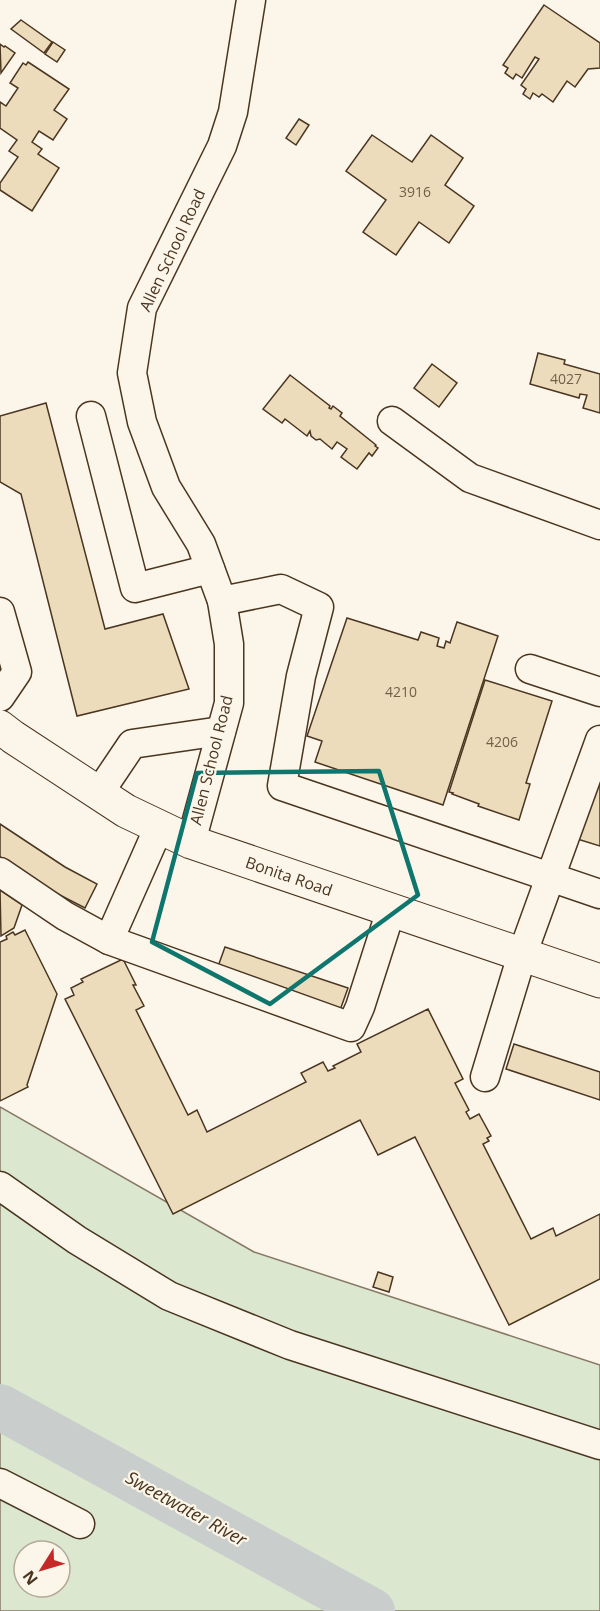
<svg xmlns="http://www.w3.org/2000/svg" width="600" height="1611" viewBox="0 0 600 1611" font-family="'Open Sans',sans-serif">
  <style>
    .green { fill: #dce7d0; stroke: #887966; stroke-width: 1.5; fill-rule: evenodd }
    .lines { fill: none; stroke-linecap: round; stroke-linejoin: round }
    .river { stroke: #c9cecd; stroke-width: 46 }
    .building { fill: #ecdcbc; stroke: #4a3520; stroke-width: 1.5 }
    .minor-casing { stroke: #4a3520; stroke-width: 31 }
    .major-casing { stroke: #4a3520; stroke-width: 35 }
    .minor { stroke: #fbf6e9; stroke-width: 28 }
    .major { stroke: #fbf6e9; stroke-width: 33 }
    .marked { fill: none; stroke: #0f766e; stroke-width: 4.5; stroke-linejoin: round }
    .labels { text-anchor: middle; stroke-width: 4.5; stroke-linejoin: round; paint-order: stroke }
    .number-label { font-size: 14px; fill: #725f47 }
    .street-label { font-size: 16px; fill: #4a3520; stroke: #fbf6e9 }
    .water-label { font-size: 18px; font-style: italic; fill: #4a3520; stroke: #fbf6e9 }
  </style>
  <rect width="100%" height="100%" fill="#fbf6e9"/>
  <path class="green" d="M 0,1107 L 254,1252 L 600,1365 L 600,1611 L 0,1611 ZM 24,1551 L 60,1551 L 60,1587 L 24,1587 Z"/>
  <g class="lines">
    <path class="river" d="M 0,1407 L 372,1611"/>
  </g>
  <g class="building">
    <path d="M 544,5 L 600,43 L 600,68 L 588,69 L 575,87 L 567,81 L 553,102 L 542,94 L 539,97 L 533,93 L 530,99 L 523,94 L 526,89 L 521,85 L 539,59 L 535,57 L 522,78 L 516,74 L 513,79 L 505,73 L 508,68 L 503,65 Z"/>
    <path d="M 21,20 L 52,42 L 44,53 L 11,29 Z"/>
    <path d="M 53,42 L 65,50 L 57,62 L 45,54 Z"/>
    <path d="M 0,44 L 4,47 L 5,46 L 15,53 L 1,73 Z"/>
    <path d="M 28,62 L 69,89 L 54,110 L 67,119 L 53,140 L 39,131 L 32,142 L 42,149 L 38,154 L 59,168 L 32,211 L 0,190 L 0,183 L 18,157 L 9,151 L 17,140 L 0,128 L 0,102 L 6,106 L 18,88 L 10,83 L 23,63 L 26,65 Z"/>
    <path d="M 299,119 L 309,125 L 296,145 L 286,138 Z"/>
    <path d="M 372,135 L 412,162 L 431,135 L 463,158 L 445,185 L 474,206 L 449,243 L 419,222 L 396,255 L 363,232 L 386,200 L 346,171 Z"/>
    <path d="M 538,353 L 565,360 L 564,364 L 600,374 L 600,413 L 583,408 L 587,395 L 580,394 L 579,398 L 530,384 Z"/>
    <path d="M 432,364 L 457,383 L 439,407 L 414,388 Z"/>
    <path d="M 290,375 L 330,406 L 329,408 L 331,409 L 333,406 L 342,413 L 340,416 L 376,445 L 375,446 L 378,448 L 372,456 L 369,453 L 357,469 L 341,457 L 347,449 L 337,442 L 332,449 L 320,439 L 316,440 L 311,436 L 310,431 L 307,436 L 285,419 L 282,423 L 263,409 Z"/>
    <path d="M 46,403 L 105,629 L 163,614 L 189,689 L 77,716 L 21,494 L 0,482 L 0,416 Z"/>
    <path d="M 347,618 L 418,640 L 421,632 L 439,638 L 437,646 L 444,648 L 446,641 L 450,643 L 457,622 L 498,636 L 443,805 L 315,762 L 322,741 L 307,736 Z"/>
    <path d="M 485,680 L 552,701 L 526,783 L 530,784 L 519,820 L 478,806 L 479,804 L 452,794 L 453,793 L 449,792 Z"/>
    <path d="M 600,759 L 600,846 L 574,838 Z"/>
    <path d="M 0,824 L 65,867 L 97,884 L 85,908 L 52,891 L 0,857 Z"/>
    <path d="M 0,890 L 22,905 L 14,928 L 1,936 Z"/>
    <path d="M 25,930 L 57,994 L 27,1085 L 28,1087 L 0,1101 L 0,942 L 7,939 L 6,936 L 13,932 L 15,935 Z"/>
    <path d="M 225,947 L 348,988 L 339,1013 L 216,972 Z"/>
    <path d="M 123,959 L 136,985 L 133,985 L 144,1006 L 136,1010 L 188,1115 L 197,1110 L 207,1132 L 306,1082 L 301,1073 L 323,1062 L 328,1071 L 335,1068 L 333,1066 L 361,1052 L 357,1044 L 428,1009 L 463,1079 L 455,1083 L 469,1110 L 466,1112 L 470,1119 L 479,1114 L 491,1136 L 487,1138 L 489,1141 L 483,1144 L 531,1239 L 553,1228 L 556,1236 L 600,1214 L 600,1279 L 509,1325 L 415,1137 L 378,1155 L 360,1120 L 173,1214 L 65,999 L 74,995 L 71,988 L 83,982 L 81,979 Z"/>
    <path d="M 514,1044 L 600,1072 L 600,1100 L 506,1069 Z"/>
    <path d="M 378,1272 L 393,1277 L 389,1292 L 373,1287 Z"/>
  </g>
  <g class="lines">
    <defs>
      <g id="minor">
        <path d="M 91,416 L 135,588 L 210,569"/>
        <path d="M 392,421 L 470,478 L 600,525"/>
        <path d="M 222,601 L 281,589 L 319,607 L 301,676 L 282,786 L 600,894"/>
        <path d="M 0,612 L 17,672 L 0,697"/>
        <path d="M 530,669 L 600,692"/>
        <path d="M 99,793 L 132,744 L 221,731"/>
        <path d="M 159,827 L 109,940 L 351,1027 L 360,1007 L 391,910"/>
        <path d="M 191,842 L 229,703 L 229,644 L 222,601 L 201,544 L 166,487 L 142,422 L 132,373 L 142,308 L 222,146 L 233,112 L 251,0"/>
        <path d="M 0,872 L 65,916 L 109,940"/>
        <path d="M 485,1077 L 522,955 L 600,740"/>
        <path d="M 0,1186 L 77,1240 L 169,1296 L 290,1345 L 600,1445"/>
        <path d="M 0,1483 L 80,1524"/>
      </g>
      <path id="major" d="M 0,727 L 13,737 L 126,811 L 191,842 L 600,981"/>
    </defs>
    <use href="#minor" class="minor-casing"/>
    <use href="#major" class="major-casing"/>
    <use href="#minor" class="minor"/>
    <use href="#major" class="major"/>
  </g>
  <path class="marked" d="M 379,771 L 418,895 L 270,1004 L 152,942 L 197,773 Z"/>
  <g class="labels">
    <g class="number-label">
      <text x="415" y="197">3916</text>
      <text x="566" y="384">4027</text>
      <text x="401" y="697">4210</text>
      <text x="502" y="747">4206</text>
    </g>
    <g class="street-label">
      <text transform="translate(172 250) rotate(-65)" y="6">Allen School Road</text>
      <text transform="translate(211 760) rotate(-76)" y="6">Allen School Road</text>
      <text transform="translate(289 876) rotate(19)" y="6">Bonita Road</text>
    </g>
    <g class="water-label">
      <text transform="translate(186 1509) rotate(29)" y="6">Sweetwater River</text>
    </g>
  </g>
  <g transform="translate(42 1569) rotate(233)"><circle r="28" fill="#fbf6e9" stroke="#b4a999" stroke-width="1.5"/>
  <path d="M0-4.5L10 22L0 15L-10 22Z" fill="#c62828"/>
  <text y="-9" font-size="16" font-weight="bold" text-anchor="middle" fill="#4a3520">N</text>
  </g>
</svg>
